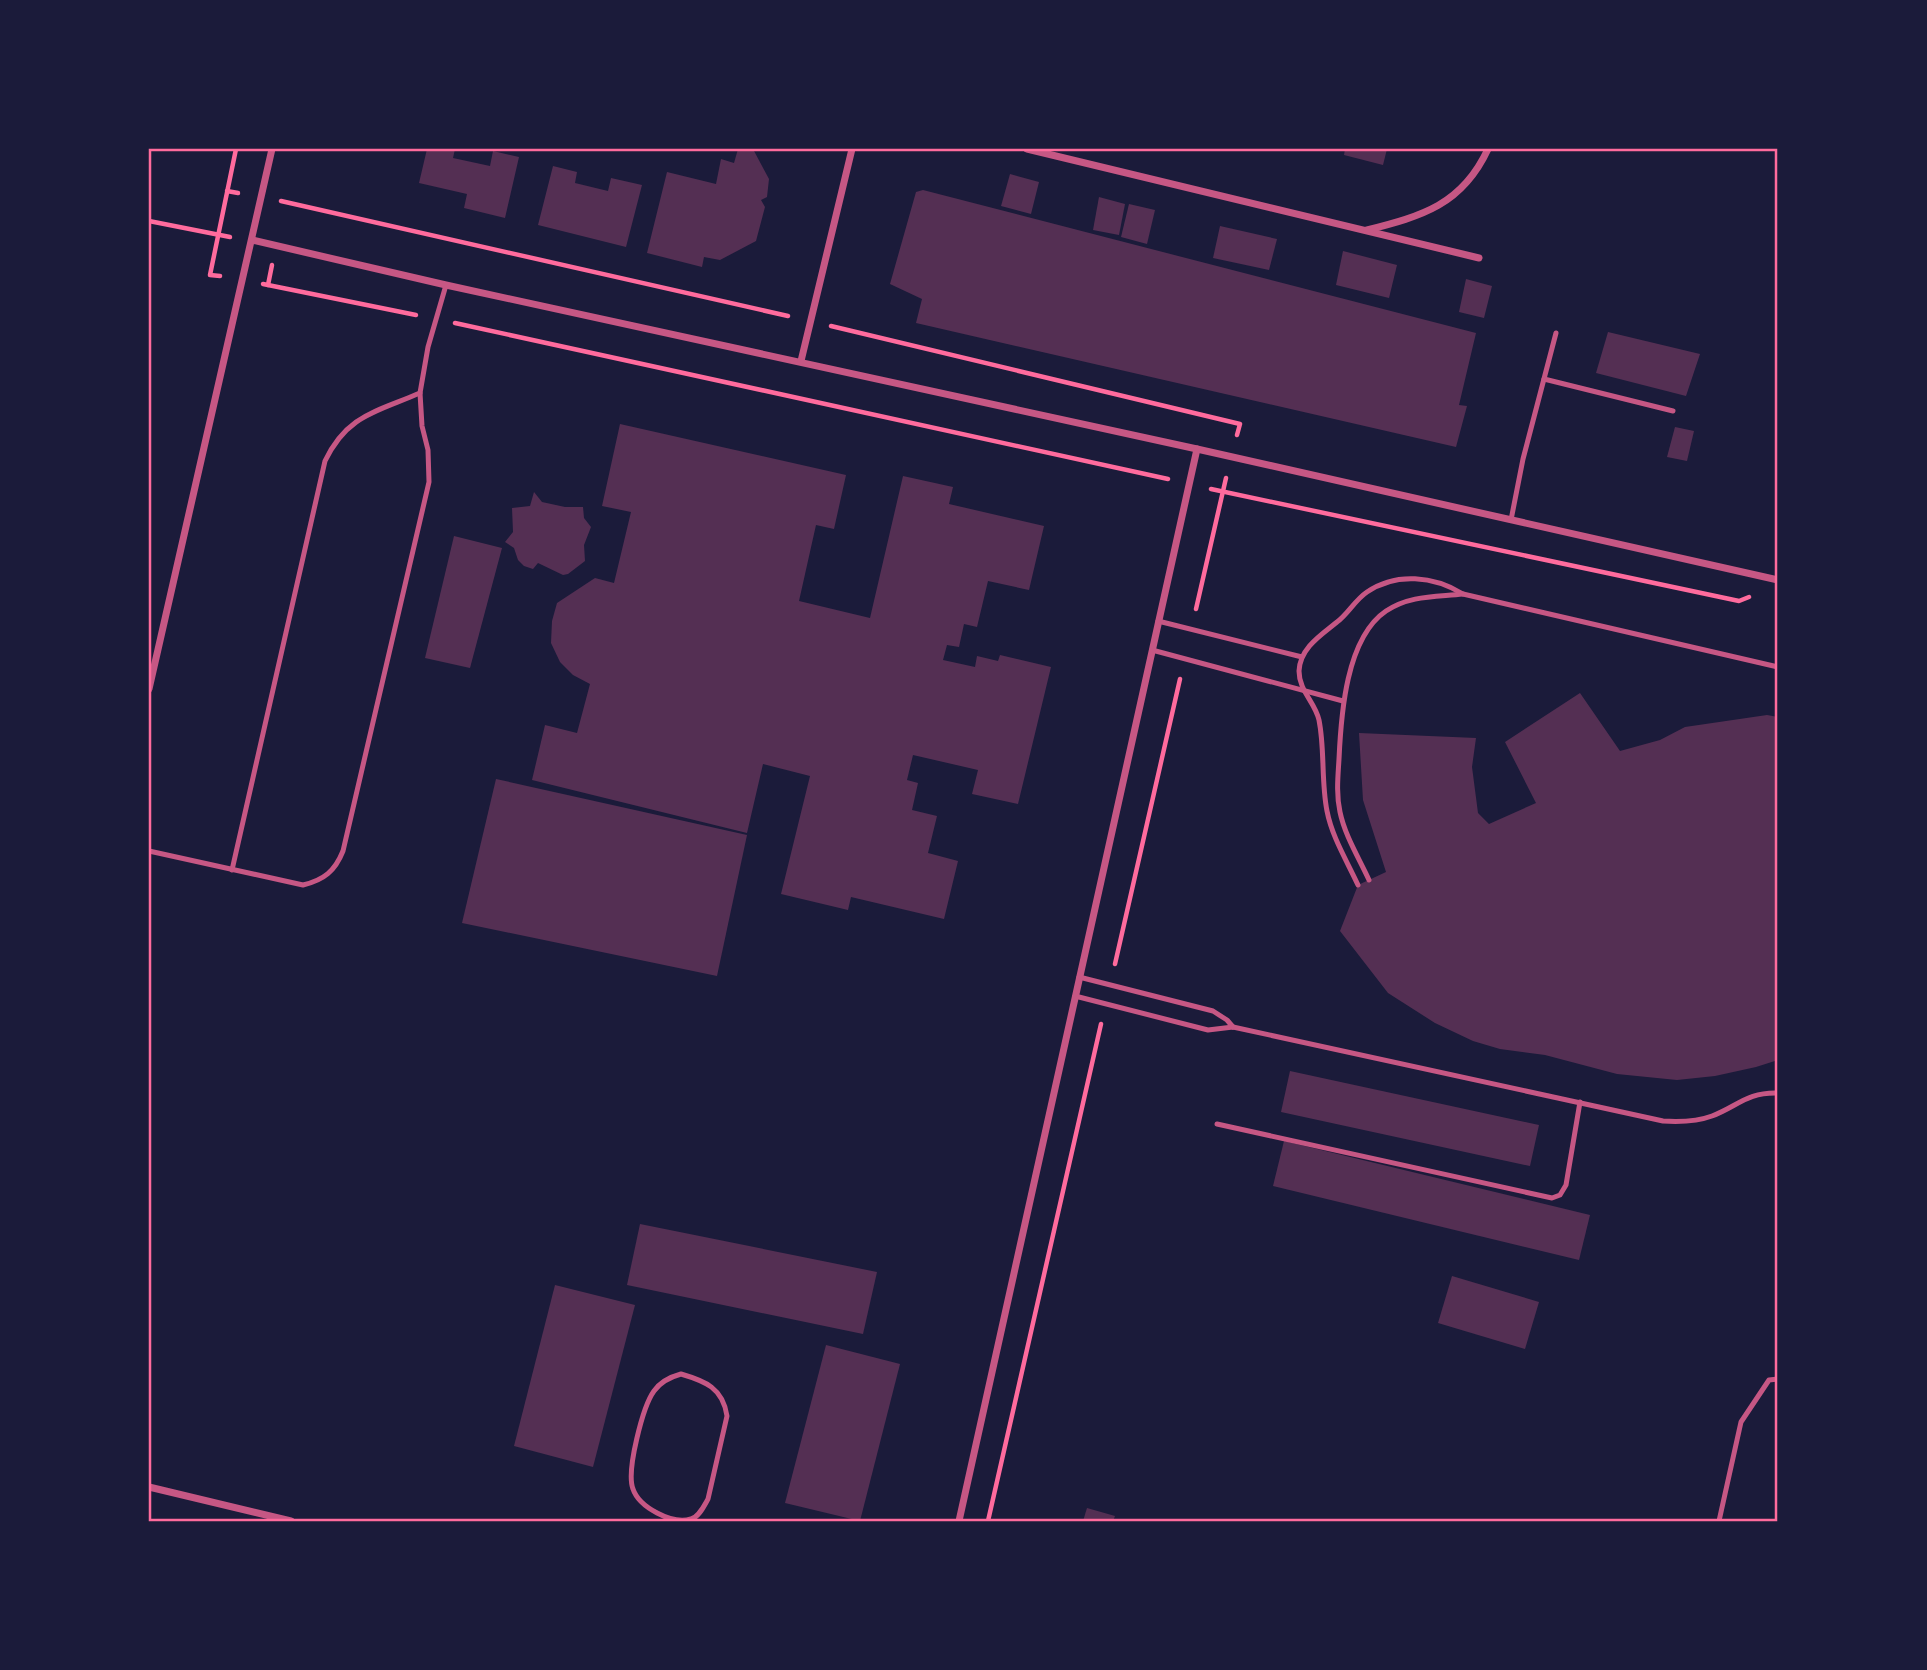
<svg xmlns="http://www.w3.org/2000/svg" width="1927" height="1670" viewBox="0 0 1927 1670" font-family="Roboto,sans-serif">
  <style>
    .building { fill: #542f53 }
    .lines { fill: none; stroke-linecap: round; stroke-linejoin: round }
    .path { stroke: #ff6b9d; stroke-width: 4.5 }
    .service { stroke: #c65784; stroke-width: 5 }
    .minor { stroke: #c65784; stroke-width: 7 }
    .neatline { fill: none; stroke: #ff6b9d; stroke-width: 2.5 }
  </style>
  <rect width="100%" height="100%" fill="#1b1b3a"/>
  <g class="building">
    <path d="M 427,149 L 455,149 L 453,158 L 490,166 L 493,151 L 519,157 L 505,218 L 464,208 L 467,194 L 419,183 Z"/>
    <path d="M 738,149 L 753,149 L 769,179 L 767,197 L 761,200 L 765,207 L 756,241 L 720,260 L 704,257 L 702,267 L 647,253 L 667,172 L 716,184 L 721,159 L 734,163 Z"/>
    <path d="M 1345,149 L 1387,149 L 1383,165 L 1344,155 Z"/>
    <path d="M 553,166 L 577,172 L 575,183 L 608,191 L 611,178 L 642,185 L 626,247 L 538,225 Z"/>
    <path d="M 1010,174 L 1039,182 L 1031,214 L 1001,206 Z"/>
    <path d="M 923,190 L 1476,333 L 1459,405 L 1467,406 L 1456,447 L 916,323 L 922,299 L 890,284 L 916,192 Z"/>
    <path d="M 1099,197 L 1125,204 L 1119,235 L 1093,230 Z"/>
    <path d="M 1129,204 L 1155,210 L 1147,244 L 1121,237 Z"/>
    <path d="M 1220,226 L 1277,239 L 1269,270 L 1213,258 Z"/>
    <path d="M 1343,251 L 1397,265 L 1389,298 L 1336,285 Z"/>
    <path d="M 1466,279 L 1492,286 L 1484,318 L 1459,312 Z"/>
    <path d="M 1608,332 L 1700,354 L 1686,396 L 1596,373 Z"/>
    <path d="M 620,424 L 846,475 L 834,529 L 816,525 L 799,601 L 870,618 L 903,476 L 953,487 L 949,504 L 1044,526 L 1029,590 L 988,581 L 977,627 L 964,624 L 959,647 L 947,645 L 943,660 L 975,667 L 977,656 L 998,661 L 1000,655 L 1051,667 L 1018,804 L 972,794 L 978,770 L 913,755 L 907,780 L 918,783 L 912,810 L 937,816 L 928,853 L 958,861 L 944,919 L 851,897 L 848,910 L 781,894 L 810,776 L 763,764 L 747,833 L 532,780 L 545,725 L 577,733 L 590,684 L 573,675 L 560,662 L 551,643 L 552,621 L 557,603 L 595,578 L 614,583 L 631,512 L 602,506 Z"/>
    <path d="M 1675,427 L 1694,431 L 1687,461 L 1667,457 Z"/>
    <path d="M 534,492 L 542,502 L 565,507 L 583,507 L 584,518 L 591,527 L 584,545 L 585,561 L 568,574 L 563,575 L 538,563 L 533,569 L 524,566 L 518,560 L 514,548 L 505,542 L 513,532 L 512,508 L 530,506 Z"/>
    <path d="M 454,536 L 502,548 L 470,668 L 425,658 Z"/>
    <path d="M 1580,693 L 1620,751 L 1660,740 L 1685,727 L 1767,715 L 1778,717 L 1778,1060 L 1756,1067 L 1715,1076 L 1677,1080 L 1617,1074 L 1545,1055 L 1500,1049 L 1473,1041 L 1435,1023 L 1388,993 L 1340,931 L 1358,885 L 1386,872 L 1363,800 L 1359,733 L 1476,738 L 1472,767 L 1478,813 L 1489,824 L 1536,803 L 1505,742 Z"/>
    <path d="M 496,779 L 747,835 L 717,976 L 462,923 Z"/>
    <path d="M 1290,1071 L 1539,1125 L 1530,1166 L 1281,1112 Z"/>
    <path d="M 1284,1141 L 1590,1215 L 1579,1260 L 1273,1186 Z"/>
    <path d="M 640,1224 L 877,1272 L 863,1334 L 627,1285 Z"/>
    <path d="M 1452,1276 L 1539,1302 L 1525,1349 L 1438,1323 Z"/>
    <path d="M 555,1285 L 635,1305 L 593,1467 L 514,1446 Z"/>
    <path d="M 826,1345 L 900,1364 L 860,1521 L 785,1503 Z"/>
    <path d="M 1087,1508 L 1115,1516 L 1113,1521 L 1083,1521 Z"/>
  </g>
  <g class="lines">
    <g class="path">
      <path d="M 227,191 L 238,193"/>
      <path d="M 281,201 L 788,316"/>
      <path d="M 149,221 L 230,237"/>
      <path d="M 220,276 L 210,275 L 236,149"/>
      <path d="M 263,284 L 416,315"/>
      <path d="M 268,285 L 272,265"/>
      <path d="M 455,323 L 1168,479"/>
      <path d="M 831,326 L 1240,424 L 1237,435"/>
      <path d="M 1211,489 L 1739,601 L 1749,597"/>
      <path d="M 1196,609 L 1226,478"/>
      <path d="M 1115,964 L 1180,679"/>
      <path d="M 988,1521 L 1101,1024"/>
    </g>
    <g class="service">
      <path d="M 1544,379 L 1673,411"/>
      <path d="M 1511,520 L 1523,459 L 1556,333"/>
      <path d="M 1158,621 L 1302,657"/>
      <path d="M 1152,650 L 1343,701"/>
      <path d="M 149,851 L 303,885 C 324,880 335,871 343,851 L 429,482 L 428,450 L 422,426 L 420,393 L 428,347 L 446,285"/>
      <path d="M 232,870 L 325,461 C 347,415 376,412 420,393"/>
      <path d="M 1369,880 C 1359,858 1345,836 1340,812 C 1336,794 1338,776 1339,759 C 1341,715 1346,638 1386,611 C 1410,595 1436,597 1463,594"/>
      <path d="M 1358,885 C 1347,861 1332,837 1327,811 C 1321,781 1325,750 1319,720 C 1315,702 1299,691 1299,671 C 1300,648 1321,635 1337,622 C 1348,614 1355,600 1367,592 C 1396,572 1434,576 1463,594 L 1778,667"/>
      <path d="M 1079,977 L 1213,1011 L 1227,1020 L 1233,1027"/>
      <path d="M 1075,996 L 1208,1030 L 1233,1027 L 1663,1121 C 1680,1122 1696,1122 1712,1116 C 1738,1106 1747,1092 1778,1093"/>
      <path d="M 1217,1124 L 1552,1198 L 1560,1195 L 1566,1185 L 1580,1102"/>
      <path d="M 681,1374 C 705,1381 723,1388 727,1416 L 708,1499 C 704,1506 699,1517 691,1519 C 672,1525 639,1507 633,1489 C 626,1471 643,1406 654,1391 C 661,1381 670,1377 681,1374 Z"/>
      <path d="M 1719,1521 L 1741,1422 L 1769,1380 L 1778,1379"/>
    </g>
    <g class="minor">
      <path d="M 1027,149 L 1479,258"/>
      <path d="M 1367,230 C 1422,216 1462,205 1488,149"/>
      <path d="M 252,240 L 446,285 L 1197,449 L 1778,580"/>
      <path d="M 801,361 L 852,149"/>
      <path d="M 149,689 L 272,149"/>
      <path d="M 149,1487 L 291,1521"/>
      <path d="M 959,1521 L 1197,449"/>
    </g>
  </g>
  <rect width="1927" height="1670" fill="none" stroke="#1b1b3a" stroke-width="301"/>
  <rect x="150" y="150" width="1626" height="1370" class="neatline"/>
</svg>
